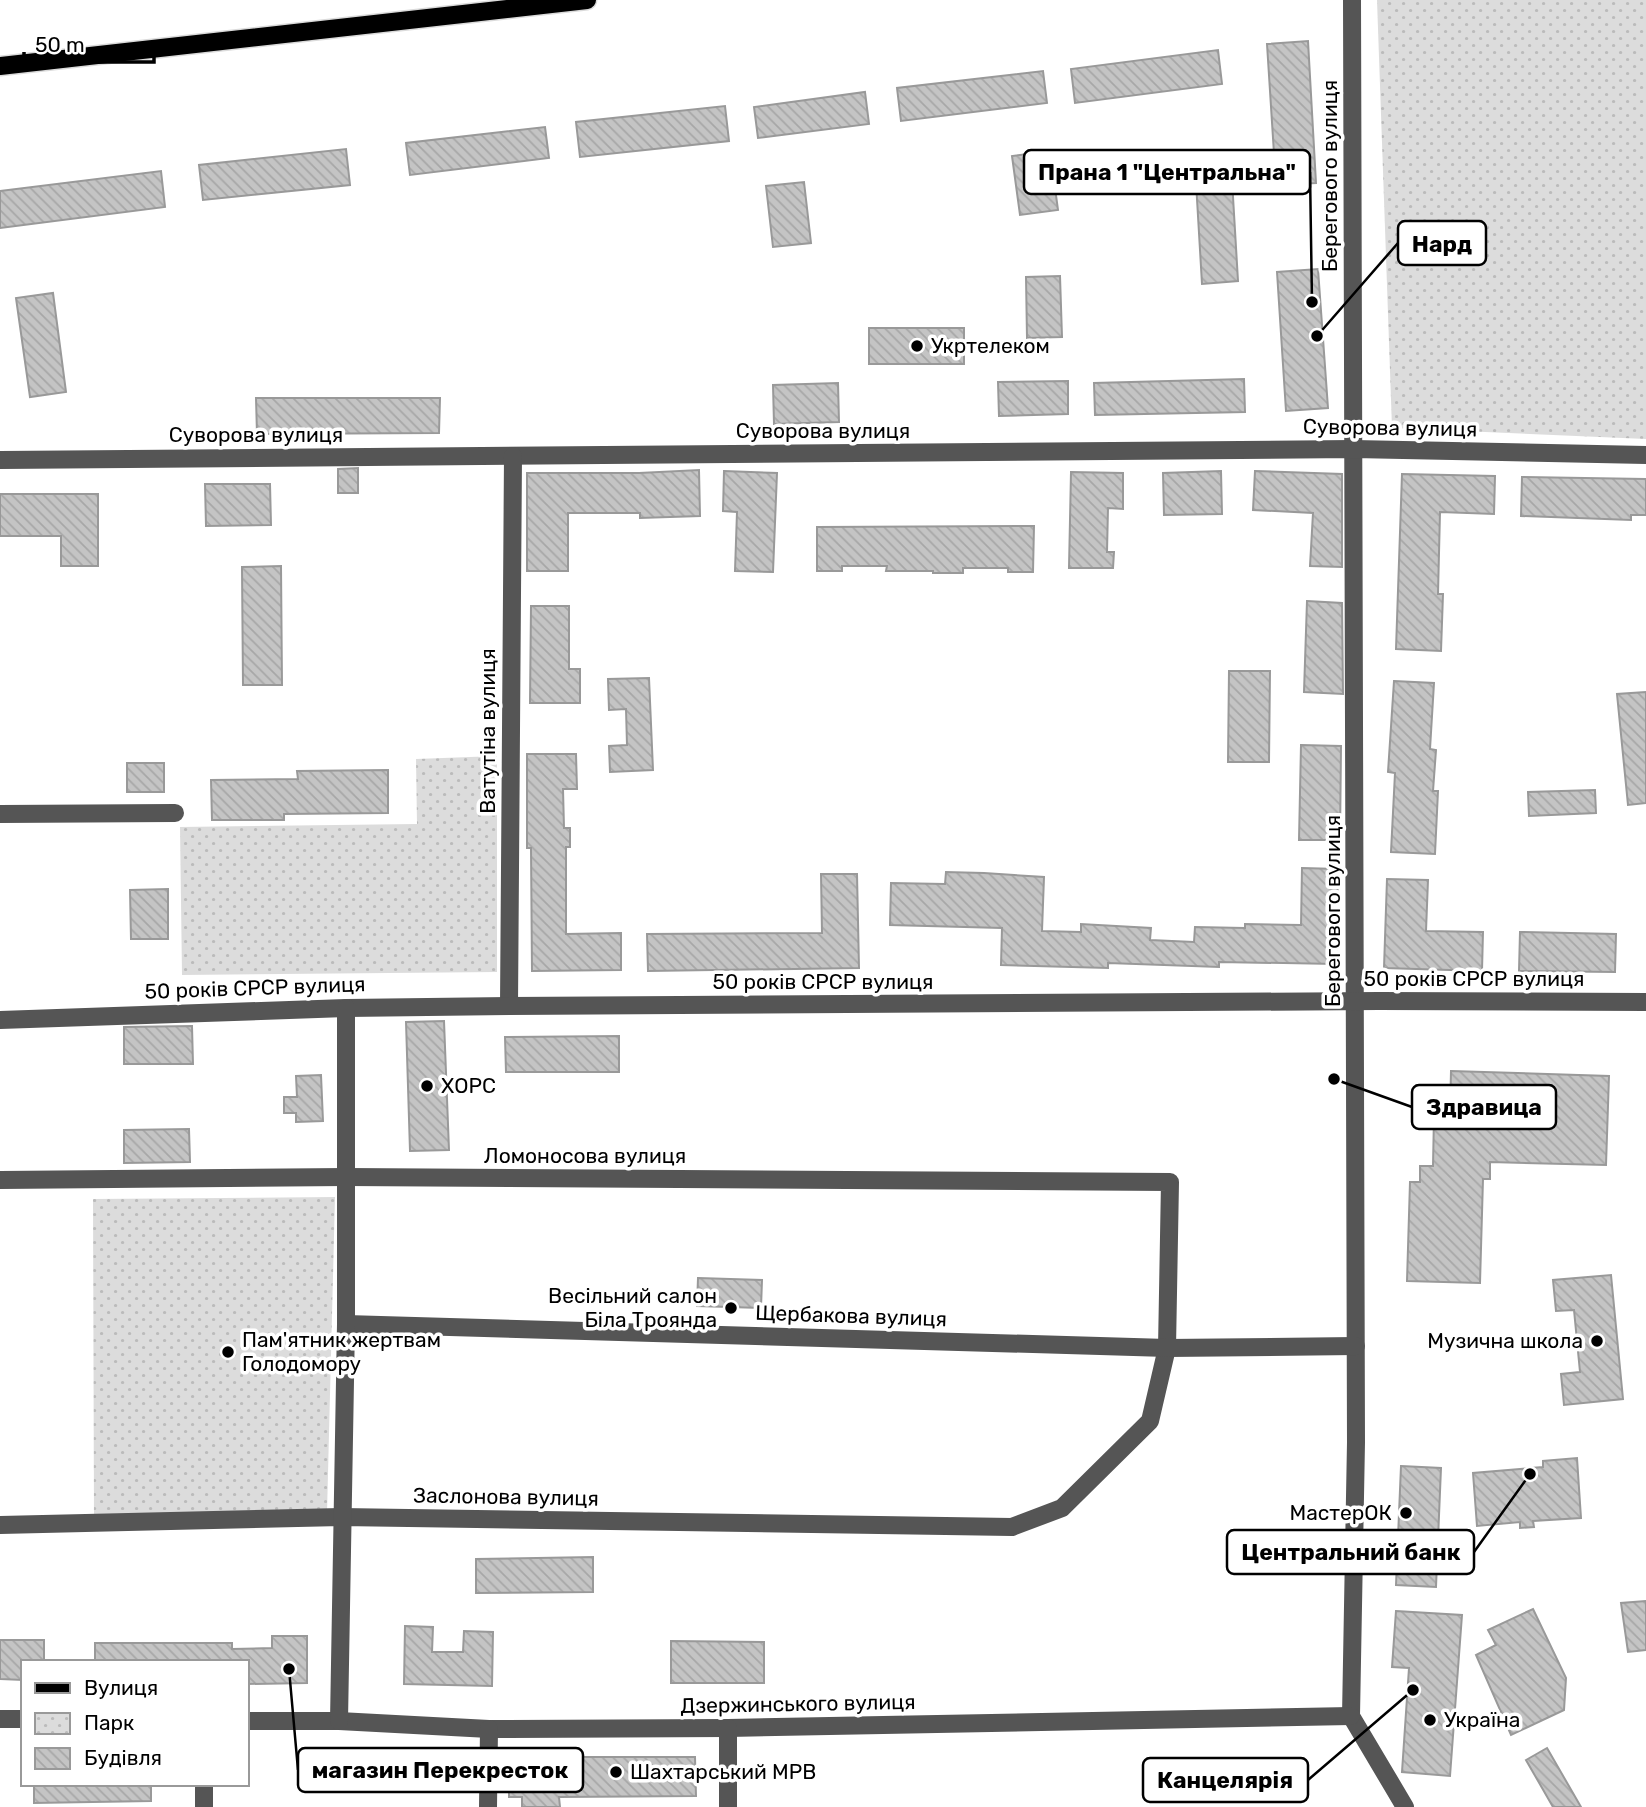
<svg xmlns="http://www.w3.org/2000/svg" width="1646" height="1807" viewBox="0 0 1646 1807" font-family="Rubik,sans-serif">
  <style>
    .park { fill: url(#park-dots) }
    .building { fill: url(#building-back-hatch); stroke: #999; stroke-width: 2 }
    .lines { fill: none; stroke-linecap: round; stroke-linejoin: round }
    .major-casing { stroke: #dbdbdb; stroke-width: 21 }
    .minor { stroke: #555; stroke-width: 18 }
    .major { stroke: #000; stroke-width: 18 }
    .poi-dot { fill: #000; stroke: #fff; stroke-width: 2.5 }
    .labels { text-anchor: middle; stroke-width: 7; stroke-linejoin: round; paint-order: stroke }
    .street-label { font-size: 21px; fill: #000; stroke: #fff }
    .poi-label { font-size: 21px; fill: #000; stroke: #fff; text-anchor: start }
    .leader { fill: none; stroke: #000; stroke-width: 2.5 }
    .callout-dot { fill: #000; stroke: #fff; stroke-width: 2.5 }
    .callout { fill: #fff; stroke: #000; stroke-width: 2.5 }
    .callout-label { font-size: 23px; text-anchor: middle; font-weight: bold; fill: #000 }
  </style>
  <defs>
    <pattern id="park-dots" width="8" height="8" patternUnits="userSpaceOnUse" patternTransform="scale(1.75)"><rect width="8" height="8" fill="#dcdcdc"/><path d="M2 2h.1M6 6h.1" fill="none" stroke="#bbb" stroke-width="1.8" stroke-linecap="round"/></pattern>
    <pattern id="building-back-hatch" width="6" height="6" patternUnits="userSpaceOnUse" patternTransform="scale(1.75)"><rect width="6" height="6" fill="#c4c4c4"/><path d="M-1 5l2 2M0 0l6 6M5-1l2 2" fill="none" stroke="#a7a7a7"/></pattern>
  </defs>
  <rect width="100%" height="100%" fill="#fff"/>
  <g class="park">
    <path d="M 1377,0 L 1646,0 L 1646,439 L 1392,428 Z"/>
    <path d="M 497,756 L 497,972 L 182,975 L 180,827 L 417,824 L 416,759 Z"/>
    <path d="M 335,1197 L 327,1513 L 94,1517 L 93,1199 Z"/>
  </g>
  <g class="building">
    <path d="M 1308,41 L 1316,183 L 1276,185 L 1267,44 Z"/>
    <path d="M 1218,50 L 1222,84 L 1075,103 L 1071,69 Z"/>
    <path d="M 1043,71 L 1047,103 L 901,121 L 897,88 Z"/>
    <path d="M 865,92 L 869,124 L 758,138 L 754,107 Z"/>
    <path d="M 725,106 L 729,141 L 580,157 L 576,122 Z"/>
    <path d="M 545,127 L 549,158 L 410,175 L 406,143 Z"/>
    <path d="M 346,149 L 350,185 L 203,200 L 199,165 Z"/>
    <path d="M 1050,151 L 1058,210 L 1020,215 L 1012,156 Z"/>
    <path d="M 161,171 L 165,207 L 0,228 L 0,191 Z"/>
    <path d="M 1232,180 L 1238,281 L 1202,284 L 1196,182 Z"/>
    <path d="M 804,182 L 811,243 L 773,247 L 766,186 Z"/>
    <path d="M 1318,269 L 1328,408 L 1286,411 L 1277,272 Z"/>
    <path d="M 1060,276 L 1062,337 L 1027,338 L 1026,277 Z"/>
    <path d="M 53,293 L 66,392 L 30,397 L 16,298 Z"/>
    <rect x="869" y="328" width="95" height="36"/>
    <path d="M 1244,379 L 1245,412 L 1095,415 L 1094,383 Z"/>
    <path d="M 1068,381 L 1068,414 L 999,416 L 998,382 Z"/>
    <path d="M 838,383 L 839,422 L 774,424 L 773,385 Z"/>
    <path d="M 256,398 L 440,398 L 439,433 L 257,434 Z"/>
    <path d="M 358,468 L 358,493 L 338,493 L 338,469 Z"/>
    <path d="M 699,470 L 700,516 L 640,518 L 640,513 L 568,513 L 568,571 L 527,571 L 527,473 L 639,473 Z"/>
    <path d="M 724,471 L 777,473 L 773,572 L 735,571 L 737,512 L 723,511 Z"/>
    <path d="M 1221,471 L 1222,514 L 1164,515 L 1163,473 Z"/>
    <path d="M 1255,471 L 1342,474 L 1342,567 L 1310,566 L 1313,513 L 1253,510 Z"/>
    <path d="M 1071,472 L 1123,473 L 1123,509 L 1108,508 L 1107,552 L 1114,552 L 1113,568 L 1069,568 Z"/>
    <path d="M 1402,474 L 1495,476 L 1494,514 L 1440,512 L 1438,594 L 1443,594 L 1441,651 L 1396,649 Z"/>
    <path d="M 1522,477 L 1646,479 L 1646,515 L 1631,515 L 1631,520 L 1521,516 Z"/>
    <path d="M 205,484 L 270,484 L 271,525 L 206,526 Z"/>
    <path d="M 0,494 L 98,494 L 98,566 L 61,566 L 61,536 L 0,536 Z"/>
    <path d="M 1034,526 L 1033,572 L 1008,572 L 1008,568 L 963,568 L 963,573 L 933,573 L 933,571 L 886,571 L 887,566 L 842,566 L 842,571 L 817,571 L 817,527 Z"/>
    <path d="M 281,566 L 282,685 L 243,685 L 242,567 Z"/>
    <path d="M 1307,601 L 1342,603 L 1343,694 L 1304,692 Z"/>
    <path d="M 531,606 L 569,606 L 569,669 L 580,669 L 580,703 L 530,703 Z"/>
    <path d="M 1229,671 L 1270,671 L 1269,762 L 1228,762 Z"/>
    <path d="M 649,678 L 653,770 L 610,772 L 609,746 L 627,745 L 626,709 L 609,710 L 608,679 Z"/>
    <path d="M 1394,681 L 1434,683 L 1430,749 L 1436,750 L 1433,791 L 1438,791 L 1435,854 L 1391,852 L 1395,773 L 1388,772 Z"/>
    <path d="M 1646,692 L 1646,803 L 1628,805 L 1617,694 Z"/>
    <path d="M 1301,745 L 1341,746 L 1340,840 L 1299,840 Z"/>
    <path d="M 527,754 L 576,754 L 577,789 L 563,789 L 564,828 L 570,828 L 570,847 L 566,847 L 566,934 L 621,933 L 621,970 L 532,971 L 531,848 L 527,848 Z"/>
    <rect x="127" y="763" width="37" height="29"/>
    <path d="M 388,770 L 388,813 L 284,814 L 284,820 L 212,820 L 211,780 L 298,779 L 297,771 Z"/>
    <path d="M 1595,790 L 1596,813 L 1529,816 L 1528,792 Z"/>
    <path d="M 1302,868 L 1338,869 L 1336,964 L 1219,962 L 1219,967 L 1108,963 L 1108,968 L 1001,965 L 1002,928 L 890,925 L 891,883 L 945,884 L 946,872 L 984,873 L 1044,877 L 1042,931 L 1081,932 L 1081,924 L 1151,928 L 1150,940 L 1194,942 L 1195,927 L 1245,928 L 1245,924 L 1301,925 Z"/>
    <path d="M 821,874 L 857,874 L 859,968 L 648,971 L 647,934 L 822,933 Z"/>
    <path d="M 1387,879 L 1428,880 L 1426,931 L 1483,932 L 1482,971 L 1384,968 Z"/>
    <path d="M 168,889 L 168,939 L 131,939 L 130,890 Z"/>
    <path d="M 1520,932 L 1616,934 L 1615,972 L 1519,971 Z"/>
    <path d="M 444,1021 L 449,1150 L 410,1151 L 406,1022 Z"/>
    <path d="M 192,1026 L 193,1064 L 124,1064 L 124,1027 Z"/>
    <path d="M 619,1036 L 619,1072 L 506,1072 L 505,1037 Z"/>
    <path d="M 1451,1071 L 1609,1076 L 1606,1165 L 1490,1162 L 1490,1179 L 1483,1179 L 1480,1283 L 1407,1281 L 1410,1182 L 1420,1182 L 1420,1166 L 1433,1166 L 1434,1115 L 1450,1115 Z"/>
    <path d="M 321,1075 L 323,1121 L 296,1122 L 296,1113 L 284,1113 L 284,1097 L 297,1097 L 296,1076 Z"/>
    <path d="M 189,1129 L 190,1162 L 124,1163 L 124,1130 Z"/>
    <path d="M 1611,1275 L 1623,1399 L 1564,1405 L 1561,1374 L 1580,1372 L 1574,1310 L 1556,1311 L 1553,1280 Z"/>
    <path d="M 698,1278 L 762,1280 L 761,1308 L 697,1306 Z"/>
    <path d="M 1577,1458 L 1581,1518 L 1533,1521 L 1534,1527 L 1520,1528 L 1520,1522 L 1477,1526 L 1473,1473 L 1543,1467 L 1543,1461 Z"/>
    <path d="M 1401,1466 L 1441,1468 L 1436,1587 L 1396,1585 Z"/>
    <path d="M 593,1557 L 593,1592 L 476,1593 L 476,1559 Z"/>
    <path d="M 1646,1601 L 1646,1650 L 1628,1652 L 1621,1603 Z"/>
    <path d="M 1533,1609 L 1566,1678 L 1564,1710 L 1511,1735 L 1476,1655 L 1496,1645 L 1488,1630 Z"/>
    <path d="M 1396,1611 L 1462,1615 L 1450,1776 L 1402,1772 L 1409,1668 L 1392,1667 Z"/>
    <path d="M 405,1626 L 433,1627 L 432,1652 L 463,1652 L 464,1631 L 493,1632 L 492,1686 L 404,1684 Z"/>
    <path d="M 272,1636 L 307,1636 L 307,1683 L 247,1684 L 247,1662 L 95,1662 L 95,1643 L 232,1643 L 232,1649 L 272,1648 Z"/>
    <path d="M 0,1640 L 44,1640 L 44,1662 L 23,1662 L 23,1680 L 0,1679 Z"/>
    <path d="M 671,1641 L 764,1642 L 764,1683 L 671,1683 Z"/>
    <path d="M 1547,1748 L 1581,1807 L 1553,1807 L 1526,1760 Z"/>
    <path d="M 509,1757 L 695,1757 L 696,1796 L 559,1797 L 560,1807 L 522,1807 L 522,1797 L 509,1797 Z"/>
    <path d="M 34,1784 L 151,1784 L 151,1801 L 34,1803 Z"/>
  </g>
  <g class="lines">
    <defs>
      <path id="major" d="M 0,66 L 587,0"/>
    </defs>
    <use href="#major" class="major-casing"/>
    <g class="minor">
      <path d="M 1352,0 L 1356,1442 L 1351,1716 L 1405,1807"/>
      <path d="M 0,460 L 1354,449 L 1646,455"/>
      <path d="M 0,814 L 175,813"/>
      <path d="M 509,1006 L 513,456"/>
      <path d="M 0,1020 L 346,1008 L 509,1006 L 1379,1001 L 1646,1002"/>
      <path d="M 0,1180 L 346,1177 L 1170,1182 L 1167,1348 L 1150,1421 L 1062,1508 L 1012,1527 L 341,1517 L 0,1525"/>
      <path d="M 346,1324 L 1167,1348 L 1356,1346"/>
      <path d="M 0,1719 L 23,1719"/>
      <path d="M 247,1721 L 339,1721 L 489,1729 L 728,1728 L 1351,1716"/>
      <path d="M 339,1721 L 346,1324 L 346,1008"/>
      <path d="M 204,1807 L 204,1784"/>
      <path d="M 488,1807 L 489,1729"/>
      <path d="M 728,1807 L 728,1728"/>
    </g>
    <use href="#major" class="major"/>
  </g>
  <g class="poi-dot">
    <circle cx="917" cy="346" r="7"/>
    <circle cx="427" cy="1086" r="7"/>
    <circle cx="731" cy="1308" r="7"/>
    <circle cx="1597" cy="1341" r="7"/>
    <circle cx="228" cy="1352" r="7"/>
    <circle cx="1406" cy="1513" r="7"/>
    <circle cx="1430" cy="1720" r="7"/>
    <circle cx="616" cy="1772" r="7"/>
  </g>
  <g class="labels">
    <g class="street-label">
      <text transform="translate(1330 176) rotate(-90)" y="7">Берегового вулиця</text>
      <text transform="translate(1390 428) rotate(1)" y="7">Суворова вулиця</text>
      <text x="823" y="438">Суворова вулиця</text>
      <text x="256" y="442">Суворова вулиця</text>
      <text transform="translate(488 731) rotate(-90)" y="7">Ватутіна вулиця</text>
      <text transform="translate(1333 911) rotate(-90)" y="7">Берегового вулиця</text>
      <text x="1474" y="986">50 років СРСР вулиця</text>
      <text x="823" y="989">50 років СРСР вулиця</text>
      <text transform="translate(255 988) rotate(-2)" y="7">50 років СРСР вулиця</text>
      <text x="585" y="1163">Ломоносова вулиця</text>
      <text transform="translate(851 1316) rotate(2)" y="7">Щербакова вулиця</text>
      <text transform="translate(506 1497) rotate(1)" y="7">Заслонова вулиця</text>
      <text transform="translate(798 1704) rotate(-1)" y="7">Дзержинського вулиця</text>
    </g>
    <g class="poi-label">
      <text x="931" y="353">Укртелеком</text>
      <text x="441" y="1093">ХОРС</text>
      <text x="717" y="1303" text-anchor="end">Весільний салон<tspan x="717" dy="24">Біла Троянда</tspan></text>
      <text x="242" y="1347">Пам'ятник жертвам<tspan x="242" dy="24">Голодомору</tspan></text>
      <text x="1583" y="1348" text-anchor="end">Музична школа</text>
      <text x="1392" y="1520" text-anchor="end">МастерОК</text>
      <text x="1444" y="1727">Україна</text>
      <text x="630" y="1779">Шахтарський МРВ</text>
    </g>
  </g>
  <path class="leader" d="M1312 302L1310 172M1317 336L1398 243M1334 1079L1412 1107M1530 1474L1474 1552M289 1669L298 1770M1413 1690L1308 1780"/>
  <g class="callout-dot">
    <circle cx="1312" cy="302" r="7"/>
    <circle cx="1317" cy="336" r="7"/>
    <circle cx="1334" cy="1079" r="7"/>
    <circle cx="1530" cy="1474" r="7"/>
    <circle cx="289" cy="1669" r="7"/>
    <circle cx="1413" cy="1690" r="7"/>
  </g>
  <g class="callout">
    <rect x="1024" y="150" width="286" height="44" rx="7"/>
    <rect x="1398" y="221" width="88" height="44" rx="7"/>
    <rect x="1412" y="1085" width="144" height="44" rx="7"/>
    <rect x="1227" y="1530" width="247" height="44" rx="7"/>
    <rect x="298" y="1748" width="285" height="44" rx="7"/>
    <rect x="1143" y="1758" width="165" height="44" rx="7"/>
  </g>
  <g class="callout-label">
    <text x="1167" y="180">Прана 1 "Центральна"</text>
    <text x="1442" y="252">Нард</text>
    <text x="1484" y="1115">Здравица</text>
    <text x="1351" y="1560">Центральний банк</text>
    <text x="440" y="1778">магазин Перекресток</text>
    <text x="1225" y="1788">Канцелярія</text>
  </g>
  <rect x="21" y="1660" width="228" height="126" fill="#ffffff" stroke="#999999" stroke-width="2"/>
  <rect x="35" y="1683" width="35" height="10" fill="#000000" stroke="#999999" stroke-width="2"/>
  <text x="84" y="1695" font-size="21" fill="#000000">Вулиця</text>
  <rect x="35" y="1713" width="35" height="21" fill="url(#park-dots)" stroke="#999999" stroke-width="2"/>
  <text x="84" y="1730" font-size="21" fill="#000000">Парк</text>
  <rect x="35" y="1748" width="35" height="21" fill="url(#building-back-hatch)" stroke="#999999" stroke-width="2"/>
  <text x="84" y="1765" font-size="21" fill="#000000">Будівля</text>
  <path d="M24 52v10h130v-10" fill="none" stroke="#000000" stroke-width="3.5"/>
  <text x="35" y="52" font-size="21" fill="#000000" stroke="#ffffff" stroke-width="5" paint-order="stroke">50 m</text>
</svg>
